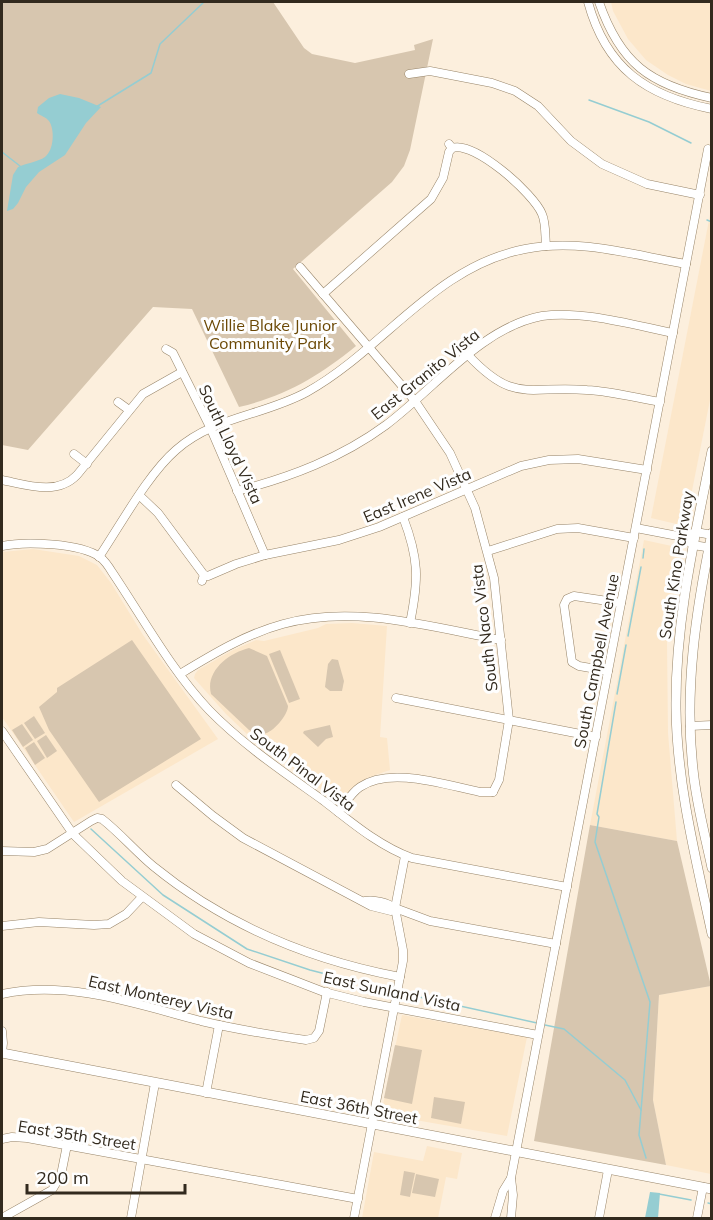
<svg xmlns="http://www.w3.org/2000/svg" width="713" height="1220" viewBox="0 0 713 1220" font-family="Mulish,sans-serif">
  <style>
    .built { fill: #fce7ca }
    .green { fill: #d7c6af }
    .water { fill: #95cdd2 }
    .lines { fill: none; stroke-linecap: round; stroke-linejoin: round }
    .stream { stroke: #95cdd2; stroke-width: 1.5 }
    .minor-casing { stroke: #978468; stroke-width: 9 }
    .major-casing { stroke: #978468; stroke-width: 10 }
    .minor { stroke: #fff; stroke-width: 8 }
    .major { stroke: #fff; stroke-width: 9 }
    .labels { text-anchor: middle; stroke-width: 6; stroke-linejoin: round; paint-order: stroke }
    .park-label { font-size: 16px; fill: #6b4805; stroke: #fefefe }
    .street-label { font-size: 16px; fill: #322a1e; stroke: #fefefe }
  </style>
  <rect width="100%" height="100%" fill="#fcefdd"/>
  <g class="built">
    <path d="M 611,2 L 711,2 L 711,91 L 686,84 L 668,75 L 646,60 L 628,39 L 613,11 Z"/>
    <path d="M 711,210 L 711,395 L 685,526 L 651,518 Z"/>
    <path d="M 644,540 L 681,548 L 667,642 L 668,733 L 677,841 L 590,825 Z"/>
    <path d="M 33,549 L 79,556 L 97,565 L 111,583 L 143,635 L 218,739 L 74,822 L 2,717 L 2,552 Z"/>
    <path d="M 352,623 L 387,626 L 380,737 L 387,738 L 390,770 L 367,778 L 352,788 L 339,803 L 247,734 L 226,714 L 194,678 L 195,674 L 198,670 L 231,651 L 256,640 L 264,641 L 318,628 L 326,624 Z"/>
    <path d="M 711,986 L 712,990 L 711,1174 L 666,1165 L 653,1100 L 659,995 Z"/>
    <path d="M 402,1015 L 527,1037 L 507,1136 L 381,1114 Z"/>
    <path d="M 427,1146 L 462,1153 L 457,1179 L 446,1177 L 438,1218 L 362,1218 L 374,1152 L 423,1161 Z"/>
  </g>
  <g class="green">
    <path d="M 2,2 L 273,2 L 304,48 L 312,54 L 355,63 L 415,50 L 414,45 L 433,39 L 410,150 L 404,166 L 392,182 L 293,269 L 356,346 C 319,376 286,396 239,407 L 192,309 L 153,307 L 28,450 L 2,445 Z"/>
    <path d="M 132,640 L 201,739 L 99,802 L 49,730 L 39,707 L 57,692 L 57,688 Z"/>
    <path d="M 249,648 L 267,656 L 288,706 C 288,715 273,733 263,734 C 258,735 254,733 249,730 L 211,694 C 205,671 229,653 249,648 Z"/>
    <path d="M 280,650 L 300,699 L 289,703 L 269,654 Z"/>
    <path d="M 332,659 L 338,660 L 344,681 L 342,691 L 330,691 L 325,687 L 328,664 Z"/>
    <path d="M 34,716 L 45,733 L 35,739 L 24,723 Z"/>
    <path d="M 22,724 L 33,740 L 23,747 L 12,730 Z"/>
    <path d="M 330,725 L 333,737 L 326,739 L 318,747 L 303,733 L 304,731 Z"/>
    <path d="M 46,735 L 57,751 L 47,758 L 37,741 Z"/>
    <path d="M 34,742 L 45,758 L 35,765 L 25,748 Z"/>
    <path d="M 590,825 L 677,841 L 711,986 L 659,995 L 653,1100 L 666,1165 L 534,1141 Z"/>
    <path d="M 395,1045 L 422,1050 L 412,1104 L 384,1098 Z"/>
    <path d="M 434,1097 L 465,1102 L 461,1124 L 431,1118 Z"/>
    <path d="M 404,1171 L 415,1173 L 410,1197 L 400,1195 Z"/>
    <path d="M 416,1174 L 439,1179 L 435,1197 L 412,1193 Z"/>
  </g>
  <g class="water">
    <path d="M 60,94 L 79,98 L 101,107 L 86,123 L 65,155 L 39,172 L 26,187 L 18,203 L 13,209 L 7,211 L 13,175 L 18,167 C 26,163 38,162 45,157 C 54,150 55,130 49,121 C 46,117 41,116 37,113 L 38,107 L 49,98 Z"/>
    <path d="M 650,1192 L 660,1193 L 658,1218 L 645,1218 Z"/>
  </g>
  <g class="lines">
    <g class="stream">
      <path d="M 589,100 L 649,122 L 691,143"/>
      <path d="M 96,107 L 151,73 L 160,44 L 204,2"/>
      <path d="M 2,152 L 20,166"/>
      <path d="M 707,220 L 712,222"/>
      <path d="M 643,558 L 644,549"/>
      <path d="M 628,636 L 641,567"/>
      <path d="M 617,694 L 626,645"/>
      <path d="M 616,702 L 597,814 L 599,817 L 595,842 L 650,1002 L 639,1135 L 646,1158"/>
      <path d="M 91,829 L 163,895 L 247,949 L 310,970 L 392,991"/>
      <path d="M 401,993 L 537,1023"/>
      <path d="M 545,1025 L 564,1029 L 625,1080 L 641,1110"/>
      <path d="M 659,1194 L 691,1200"/>
      <path d="M 708,1203 L 712,1204"/>
    </g>
    <defs>
      <g id="minor">
        <path d="M 588,2 C 606,68 646,96 712,109"/>
        <path d="M 599,2 C 620,63 650,85 712,98"/>
        <path d="M 409,74 L 430,71 L 492,83 L 515,91 L 538,106 L 571,141 L 602,164 L 647,184 L 700,195"/>
        <path d="M 452,148 C 474,140 534,194 542,214 C 546,223 545,235 546,246"/>
        <path d="M 300,267 L 415,401 L 450,453 L 475,508 L 494,578 L 509,720 L 499,780 L 493,792"/>
        <path d="M 323,294 L 431,199 L 443,178 L 449,152 L 452,148 L 449,144"/>
        <path d="M 166,349 L 173,353 L 210,427 L 265,555"/>
        <path d="M 468,355 C 515,405 528,385 587,390 C 611,391 636,398 660,402"/>
        <path d="M 118,402 L 129,410"/>
        <path d="M 74,454 L 87,464"/>
        <path d="M 2,480 C 27,485 57,496 77,475 L 143,394 L 182,372"/>
        <path d="M 237,491 C 291,477 341,458 386,425 C 434,389 482,327 542,316 C 582,310 633,325 673,333"/>
        <path d="M 140,496 L 158,513 L 204,575"/>
        <path d="M 403,517 C 419,559 419,579 410,623"/>
        <path d="M 636,528 L 683,537 L 696,532 L 712,535"/>
        <path d="M 683,537 L 693,545 L 712,548"/>
        <path d="M 2,546 C 25,541 80,543 100,557 C 105,561 109,567 112,572 C 143,618 171,670 209,710 C 243,745 285,773 324,801 C 351,822 379,846 412,858 L 567,887"/>
        <path d="M 488,551 L 557,529 L 578,528 L 634,538"/>
        <path d="M 99,557 C 120,526 148,474 176,450 C 215,416 263,416 307,392 C 384,349 435,266 525,249 C 579,238 633,255 686,264"/>
        <path d="M 202,581 L 204,575 L 208,576 L 236,564 L 265,555 L 339,540 L 379,527 L 521,466 L 549,460 L 578,459 L 647,470"/>
        <path d="M 608,671 L 579,666 L 572,662 L 564,605 L 567,599 L 574,596 L 621,603"/>
        <path d="M 180,674 C 213,654 246,634 283,624 C 354,604 431,627 501,640"/>
        <path d="M 396,698 L 596,737"/>
        <path d="M 690,726 L 712,725"/>
        <path d="M 2,731 L 73,834 L 122,881 L 194,934 L 249,963 L 324,992 L 364,1002 L 538,1035"/>
        <path d="M 176,785 L 213,816 L 243,838 L 371,906 L 391,911 L 395,908 C 388,903 374,899 365,901"/>
        <path d="M 338,812 C 345,804 351,793 360,787 C 390,766 445,785 480,792 L 493,792"/>
        <path d="M 2,851 L 34,852 L 47,849 L 91,821 L 97,818 L 102,819 C 120,833 135,851 153,866 C 224,924 310,960 400,977"/>
        <path d="M 395,908 L 430,921 L 556,944"/>
        <path d="M 2,926 L 39,922 L 94,925 L 109,924 L 126,914 L 142,897"/>
        <path d="M 2,994 C 69,980 136,1004 201,1021 C 235,1029 271,1035 306,1040 L 314,1038 L 319,1031 L 327,992"/>
        <path d="M 2,1031 L 3,1043 L 2,1053"/>
        <path d="M 206,1093 L 219,1025"/>
        <path d="M 2,1139 L 12,1137 L 27,1138 L 358,1199"/>
        <path d="M 2,1218 L 52,1190 L 61,1175 L 67,1145"/>
        <path d="M 131,1218 L 155,1083"/>
        <path d="M 354,1218 L 403,961 L 403,950 L 395,908 L 405,856"/>
        <path d="M 495,1218 L 503,1191 L 511,1178"/>
        <path d="M 511,1218 L 513,1195 L 511,1178 L 708,149"/>
        <path d="M 599,1218 L 608,1170"/>
        <path d="M 697,1218 L 703,1187"/>
      </g>
      <g id="major">
        <path d="M 712,451 C 695,536 675,621 676,709 C 677,785 696,859 712,934"/>
        <path d="M 712,533 C 696,610 684,690 693,769 C 696,802 705,835 712,868"/>
        <path d="M 2,1053 L 712,1189"/>
      </g>
    </defs>
    <use href="#minor" class="minor-casing"/>
    <use href="#major" class="major-casing"/>
    <use href="#minor" class="minor"/>
    <use href="#major" class="major"/>
  </g>
  <g class="labels">
    <g class="park-label">
      <text x="270" y="331">Willie Blake Junior<tspan x="270" dy="18">Community Park</tspan></text>
    </g>
    <g class="street-label">
      <text transform="translate(425 374) rotate(-39)" y="6">East Granito Vista</text>
      <text transform="translate(231 444) rotate(65)" y="6">South Lloyd Vista</text>
      <text transform="translate(417 495) rotate(-23)" y="6">East Irene Vista</text>
      <text transform="translate(676 565) rotate(-81)" y="6">South Kino Parkway</text>
      <text transform="translate(484 628) rotate(-97)" y="6">South Naco Vista</text>
      <text transform="translate(596 661) rotate(-79)" y="6">South Campbell Avenue</text>
      <text transform="translate(303 769) rotate(37)" y="6">South Pinal Vista</text>
      <text transform="translate(392 991) rotate(12)" y="6">East Sunland Vista</text>
      <text transform="translate(161 997) rotate(13)" y="6">East Monterey Vista</text>
      <text transform="translate(359 1107) rotate(11)" y="6">East 36th Street</text>
      <text transform="translate(77 1135) rotate(9)" y="6">East 35th Street</text>
    </g>
  </g>
  <rect width="713" height="1220" fill="none" stroke="#322a1e" stroke-width="6"/>
  <path d="M27 1184v9h158v-9" fill="none" stroke="#322a1e" stroke-width="3"/>
  <text x="36" y="1184" font-size="18" fill="#322a1e" stroke="#fefefe" stroke-width="4.5" paint-order="stroke">200 m</text>
</svg>
